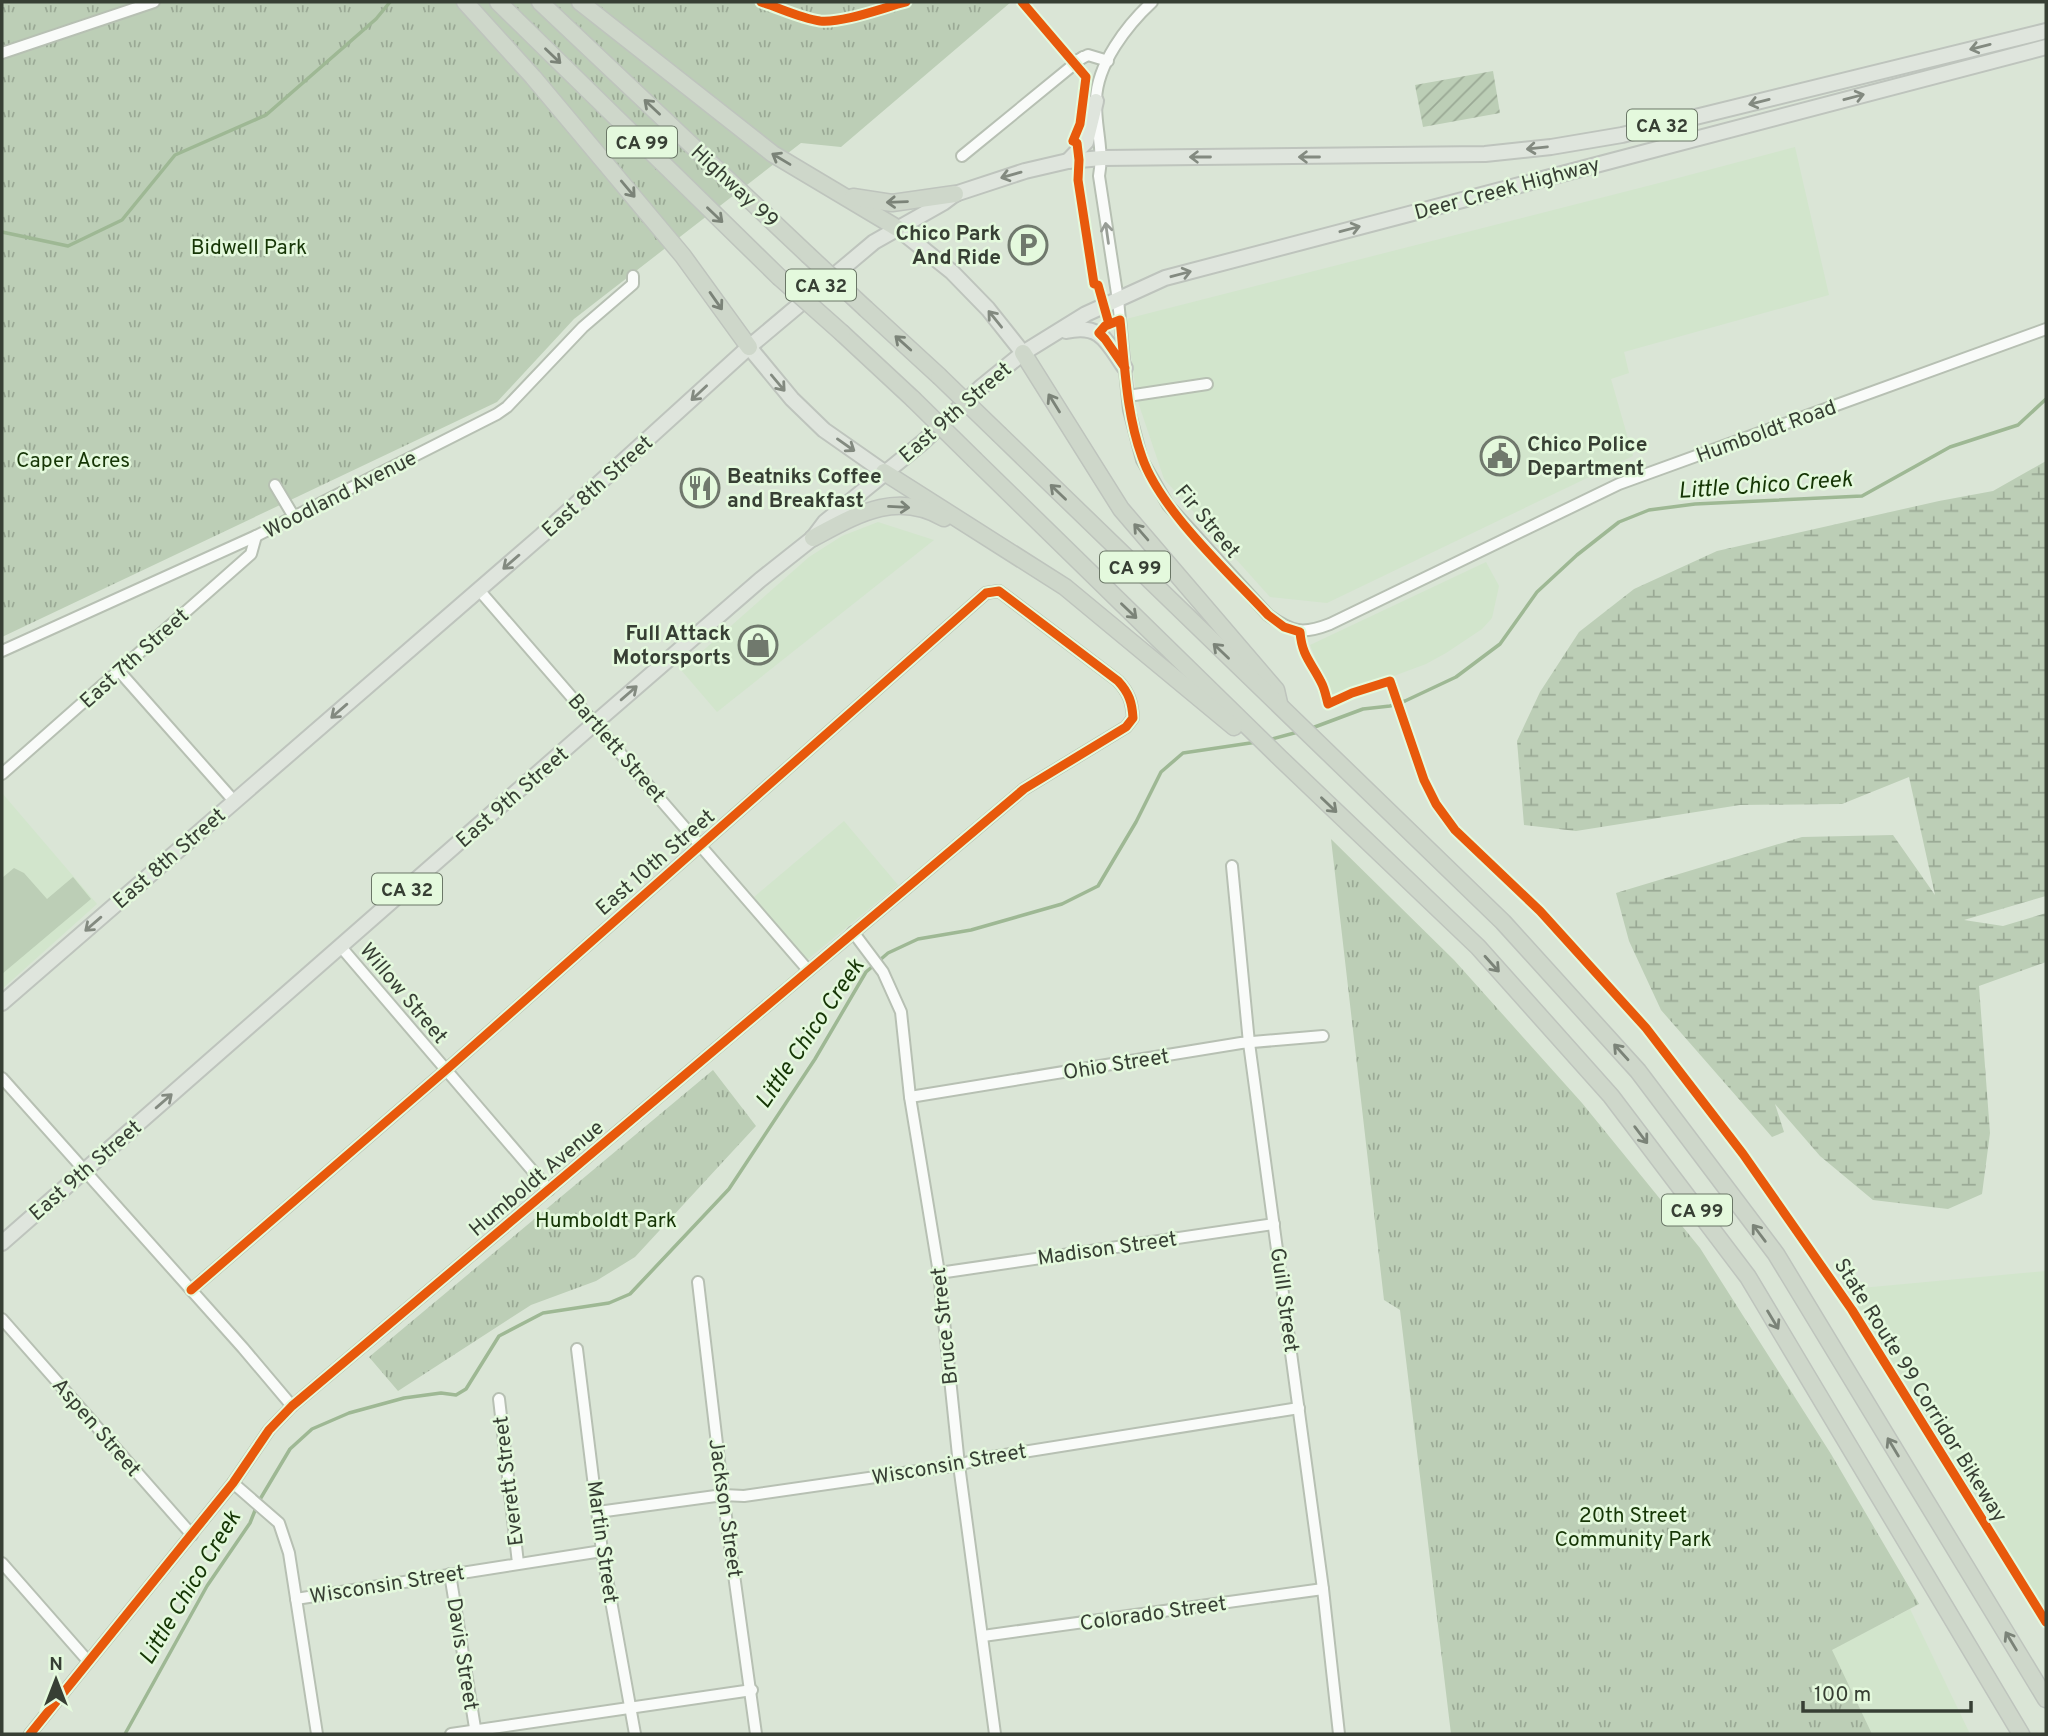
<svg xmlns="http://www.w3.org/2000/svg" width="2048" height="1736" viewBox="0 0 2048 1736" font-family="Overpass,sans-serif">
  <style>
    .built { fill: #d2e5cc }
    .grass { fill: #bcceb6 }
    .wetland { fill: url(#wetland-marsh) }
    .park { fill: url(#park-tufts) }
    .garden { fill: url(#garden-furrows) }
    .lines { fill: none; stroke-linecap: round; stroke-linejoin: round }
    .stream { stroke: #9eb894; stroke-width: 3.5 }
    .minor-casing { stroke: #b7c0b3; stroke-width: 14 }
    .major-casing { stroke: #bec4bd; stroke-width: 18 }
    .highway-casing { stroke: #bec4bd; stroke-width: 19 }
    .minor { stroke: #f9fbf9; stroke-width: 10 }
    .major { stroke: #dfe5dd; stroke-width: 14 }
    .highway { stroke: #ced7ca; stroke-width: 16 }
    .highway-bridge-casing { stroke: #bec4bd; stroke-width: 19; stroke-linecap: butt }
    .highway-bridge { stroke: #ced7ca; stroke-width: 16 }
    .cycleway-casing { stroke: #e4f9dd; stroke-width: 13 }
    .cycleway { stroke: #e8590c; stroke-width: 9 }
    .oneway { stroke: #838a80 }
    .oneway2 { stroke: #7b8378 }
    .oneway3 { stroke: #989d96 }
    .labels { text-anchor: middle; stroke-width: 5; stroke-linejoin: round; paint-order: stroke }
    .shield { fill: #e4f9dd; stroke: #6b7767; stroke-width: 2 }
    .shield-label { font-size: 19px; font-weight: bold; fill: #373f34 }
    .street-label { font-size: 21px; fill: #373f34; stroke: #e4f9dd }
    .poi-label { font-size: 21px; font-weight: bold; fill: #373f34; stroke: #e4f9dd; text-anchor: end }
    .park-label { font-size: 21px; fill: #153505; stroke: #e4f9dd }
    .water-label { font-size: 23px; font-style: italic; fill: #153505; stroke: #e4f9dd }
  </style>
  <defs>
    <pattern id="wetland-marsh" width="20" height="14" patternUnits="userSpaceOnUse" patternTransform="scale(1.75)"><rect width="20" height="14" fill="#bcceb6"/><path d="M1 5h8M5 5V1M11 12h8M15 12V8" fill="none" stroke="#9aa995"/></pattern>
    <pattern id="park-tufts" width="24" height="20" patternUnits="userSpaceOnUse" patternTransform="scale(1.75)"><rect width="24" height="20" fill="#bcceb6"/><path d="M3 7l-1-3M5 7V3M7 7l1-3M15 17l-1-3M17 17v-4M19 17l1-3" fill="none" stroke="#9aa995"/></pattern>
    <pattern id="garden-furrows" width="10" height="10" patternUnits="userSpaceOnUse" patternTransform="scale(1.75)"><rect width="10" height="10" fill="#bcceb6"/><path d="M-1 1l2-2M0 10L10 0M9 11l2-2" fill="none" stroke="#9aa995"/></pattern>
  </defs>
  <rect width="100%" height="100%" fill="#dae5d6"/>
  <g class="built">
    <path d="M 1795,147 L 1829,295 L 1624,352 L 1629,373 L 1611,379 L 1633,456 L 1327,603 L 1270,597 L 1164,479 L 1137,399 L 1126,319 L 1659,183 Z"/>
    <path d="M 878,522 L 934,540 L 717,712 L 681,670 L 809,557 L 842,536 Z"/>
    <path d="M 1486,562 L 1499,586 L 1492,618 L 1482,629 L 1446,653 L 1426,664 L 1332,699 L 1310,645 Z"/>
    <path d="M 2,793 L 97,904 L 2,989 Z"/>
    <path d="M 844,821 L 898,885 L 807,960 L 754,897 Z"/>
    <path d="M 2046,1271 L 2046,1612 L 1857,1305 L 1861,1288 Z"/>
    <path d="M 1910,1609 L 1970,1734 L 1872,1734 L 1831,1650 Z"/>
  </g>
  <path class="grass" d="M 14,868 L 24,873 L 47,899 L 73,877 L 91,899 L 2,974 L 2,878 Z"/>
  <path class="wetland" d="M 2046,461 L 2046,896 L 1964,920 L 2003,926 L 2046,913 L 2046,962 L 1979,986 L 1990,1133 L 1982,1194 L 1948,1209 L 1873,1200 L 1820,1156 L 1775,1104 L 1784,1132 L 1772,1137 L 1661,1010 L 1629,941 L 1616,893 L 1802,837 L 1893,835 L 1935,895 L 1909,777 L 1842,804 L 1740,805 L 1576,831 L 1524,825 L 1517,741 L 1540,692 L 1579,632 L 1634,589 L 1717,551 L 1939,501 L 1993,491 Z"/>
  <g class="park">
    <path d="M 2,2 L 1011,2 L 841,147 L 801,143 L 574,319 L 497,402 L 2,637 Z"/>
    <path d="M 1331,839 L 1454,960 L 1582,1103 L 1700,1248 L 1831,1454 L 1919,1604 L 1832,1650 L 1872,1734 L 1451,1734 L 1400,1310 L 1384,1300 Z"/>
    <path d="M 713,1070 L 756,1126 L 635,1257 L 596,1281 L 531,1305 L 398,1391 L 369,1357 Z"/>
  </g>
  <path class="garden" d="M 1493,71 L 1500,113 L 1423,127 L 1415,85 Z"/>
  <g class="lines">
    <g class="stream">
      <path d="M 2,232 L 68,246 L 122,220 L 175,155 L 266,115 L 376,19 L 390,2"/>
      <path d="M 1312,728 L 1363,709 L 1390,706 L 1405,701 L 1456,677 L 1500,644 L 1537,592 L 1577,555 L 1619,522 L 1649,510 L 1695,504 L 1862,496 L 1950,447 L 2018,425 L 2046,399"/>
      <path d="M 1268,740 L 1298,732"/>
      <path d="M 259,1501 L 290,1449 L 312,1429 L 349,1413 L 404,1398 L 441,1393 L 456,1395 L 466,1389 L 499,1336 L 543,1313 L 609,1303 L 630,1294 L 729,1189 L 815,1059 L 866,972 L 888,953 L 918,939 L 971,930 L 1062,904 L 1098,886 L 1136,822 L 1161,772 L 1183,753 L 1257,742"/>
      <path d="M 125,1734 L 207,1586 L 250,1523 L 256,1508"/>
    </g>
    <defs>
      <g id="minor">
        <path d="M 1152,2 C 1127,25 1097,64 1096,100 C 1095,127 1104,148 1099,176 L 1118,300 L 1129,410 L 1142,460 L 1168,505 L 1268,615 C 1292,632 1302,635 1330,624 L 1619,484 L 2046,329"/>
        <path d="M 2,53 L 154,2"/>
        <path d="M 1078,60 L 1088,55 L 1108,61"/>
        <path d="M 962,156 L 1083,57"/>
        <path d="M 1128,396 L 1207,384"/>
        <path d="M 275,485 L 294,517"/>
        <path d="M 479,590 L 808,970"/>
        <path d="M 2,651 L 256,536 L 497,414 L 507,407 L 583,327 L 633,284 L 633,276"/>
        <path d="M 119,671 L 234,801"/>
        <path d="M 2,774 L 251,554 L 256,536"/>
        <path d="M 1232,866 L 1249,1043 L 1323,1589 L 1339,1734"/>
        <path d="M 853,932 L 883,972 L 901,1012 L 910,1097 L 939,1273 L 959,1465 L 995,1734"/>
        <path d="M 341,947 L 549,1190"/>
        <path d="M 2,1078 L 243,1348 L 292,1406"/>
        <path d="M 910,1097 L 1241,1043 L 1323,1036"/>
        <path d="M 939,1273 L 1274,1224"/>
        <path d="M 698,1282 L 723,1495 L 756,1734"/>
        <path d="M 2,1319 L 192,1535"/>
        <path d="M 577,1349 L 602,1551 L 635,1734"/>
        <path d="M 499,1399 L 518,1563"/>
        <path d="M 233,1483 L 279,1523 L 289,1553 L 317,1734"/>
        <path d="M 598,1512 L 723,1495 L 744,1496 L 959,1465 L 979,1459 L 1299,1408"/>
        <path d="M 2,1563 L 88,1661"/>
        <path d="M 450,1574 L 476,1734"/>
        <path d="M 296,1599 L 602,1551"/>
        <path d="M 983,1636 L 1323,1589"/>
        <path d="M 30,1734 L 233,1483 L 269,1430 L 292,1406 L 1024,789 L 1126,727 L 1133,718 C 1132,702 1129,693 1118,681 L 999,591 L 986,593 L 446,1070 L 191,1290"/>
        <path d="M 451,1734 L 752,1690"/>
      </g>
      <g id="major">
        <path d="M 1068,161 L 1086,142 L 1096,101"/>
        <path d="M 897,228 L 952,272 L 988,309 L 1023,353"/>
        <path d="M 1066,331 C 1101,323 1107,342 1125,368"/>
        <path d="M 749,347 L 792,399 L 824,430 L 884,472"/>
        <path d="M 2,1003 L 542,535 L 749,347 L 874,242 L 943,203 L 955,194 L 1025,171 L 1068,161 L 1102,158 L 1485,154 L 1551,147 L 1622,135 L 2046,31"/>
        <path d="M 2,1243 L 595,723 L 760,580 L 813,538 L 825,522 L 923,442 L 980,388 L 1023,353 L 1086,314 L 1165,278 L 2046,47"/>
      </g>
      <g id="highway">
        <path d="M 465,2 L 533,77 L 683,256 L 749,347"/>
        <path d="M 498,2 L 779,277"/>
        <path d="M 540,2 L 808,255"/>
        <path d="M 580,2 L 773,154 L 897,228"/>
        <path d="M 853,197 L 892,203 L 955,194"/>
        <path d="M 866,309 L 939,376"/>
        <path d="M 842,333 L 913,399"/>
        <path d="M 1023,353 L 1121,509 L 1276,690 L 1279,703"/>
        <path d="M 1000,435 L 1503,922 L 1638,1071 L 1776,1254 L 2046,1699"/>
        <path d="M 975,460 L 1280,758 L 1478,947 L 1611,1096 L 1748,1277 L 2021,1734"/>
        <path d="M 884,472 L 1065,587 L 1234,727"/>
        <path d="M 813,538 C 856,515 896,490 944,518"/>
      </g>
    </defs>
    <use href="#minor" class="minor-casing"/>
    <use href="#major" class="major-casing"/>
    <use href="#highway" class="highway-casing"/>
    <use href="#minor" class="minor"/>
    <use href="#major" class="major"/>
    <use href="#highway" class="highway"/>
    <defs>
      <g id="highway-bridge">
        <path d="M 808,255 L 866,309"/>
        <path d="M 779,277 L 842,333"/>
        <path d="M 939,376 L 1000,435"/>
        <path d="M 913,399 L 975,460"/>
      </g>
    </defs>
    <use href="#highway-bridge" class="highway-bridge-casing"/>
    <use href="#highway-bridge" class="highway-bridge"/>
    <defs>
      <g id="cycleway">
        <path d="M 761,2 C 780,8 800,18 820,21 C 844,23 882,8 906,2"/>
        <path d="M 1022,2 L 1086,77 L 1080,124 L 1073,141 L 1077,143 L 1079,160 L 1078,180 L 1094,284 L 1098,285 L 1109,324"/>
        <path d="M 1125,368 L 1105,339 L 1099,333 L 1105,326 L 1120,320 C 1125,366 1126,413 1142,457 C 1160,510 1229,573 1268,615 L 1284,627 L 1300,632 C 1302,656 1311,662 1321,682 C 1325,689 1326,697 1328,704 L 1352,693 L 1390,681 L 1424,780 L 1436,804 L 1455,830 L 1540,911 L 1646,1028 L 1743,1154 L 1852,1310 L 2046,1622"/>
        <path d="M 30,1734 L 233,1483 L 269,1430 L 292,1406 L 1024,789 L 1126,727 L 1133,718 C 1132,702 1129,693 1118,681 L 999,591 L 986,593 L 446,1070 L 191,1290"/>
      </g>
    </defs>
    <use href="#cycleway" class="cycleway-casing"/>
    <use href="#cycleway" class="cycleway"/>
  </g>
  <defs><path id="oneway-shaft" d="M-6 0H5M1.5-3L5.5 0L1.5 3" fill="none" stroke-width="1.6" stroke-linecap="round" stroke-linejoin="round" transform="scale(1.75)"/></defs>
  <g class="oneway">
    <use href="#oneway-shaft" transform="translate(1980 47) rotate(166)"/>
    <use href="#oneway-shaft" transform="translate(1854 97) rotate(-15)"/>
    <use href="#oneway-shaft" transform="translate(1759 102) rotate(166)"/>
    <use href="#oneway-shaft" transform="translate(1537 148) rotate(174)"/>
    <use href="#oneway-shaft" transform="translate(1200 157) rotate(180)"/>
    <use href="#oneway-shaft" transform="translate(1309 157) rotate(180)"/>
    <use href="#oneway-shaft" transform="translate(1011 175) rotate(164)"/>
    <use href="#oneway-shaft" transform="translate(1350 229) rotate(-15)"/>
    <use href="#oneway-shaft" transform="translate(1181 274) rotate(-15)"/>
    <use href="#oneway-shaft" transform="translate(995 319) rotate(-129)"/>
    <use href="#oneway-shaft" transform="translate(778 383) rotate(50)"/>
    <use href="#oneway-shaft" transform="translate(699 393) rotate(137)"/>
    <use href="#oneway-shaft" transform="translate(846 445) rotate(35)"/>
    <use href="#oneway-shaft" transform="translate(511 562) rotate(139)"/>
    <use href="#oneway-shaft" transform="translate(629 693) rotate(-41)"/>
    <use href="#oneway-shaft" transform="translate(339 711) rotate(139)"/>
    <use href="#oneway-shaft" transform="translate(93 924) rotate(139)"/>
    <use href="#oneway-shaft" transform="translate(164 1101) rotate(-41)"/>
  </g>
  <g class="oneway2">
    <use href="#oneway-shaft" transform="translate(553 56) rotate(44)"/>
    <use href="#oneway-shaft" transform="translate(652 107) rotate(-137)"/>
    <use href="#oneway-shaft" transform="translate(781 159) rotate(-149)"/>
    <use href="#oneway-shaft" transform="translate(628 189) rotate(50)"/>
    <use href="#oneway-shaft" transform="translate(897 202) rotate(178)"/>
    <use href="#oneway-shaft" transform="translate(715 215) rotate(44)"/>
    <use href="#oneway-shaft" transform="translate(716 301) rotate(55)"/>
    <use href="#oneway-shaft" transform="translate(903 343) rotate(-138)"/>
    <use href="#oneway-shaft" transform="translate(1054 403) rotate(-122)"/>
    <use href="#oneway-shaft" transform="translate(1058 492) rotate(-136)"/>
    <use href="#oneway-shaft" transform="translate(899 507) rotate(3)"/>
    <use href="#oneway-shaft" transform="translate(1141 532) rotate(-131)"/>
    <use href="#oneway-shaft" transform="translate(1129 611) rotate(44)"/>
    <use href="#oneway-shaft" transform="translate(1221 651) rotate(-136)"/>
    <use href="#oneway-shaft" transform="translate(1329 805) rotate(44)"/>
    <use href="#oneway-shaft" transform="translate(1492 964) rotate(48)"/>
    <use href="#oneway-shaft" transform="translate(1621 1052) rotate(-132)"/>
    <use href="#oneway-shaft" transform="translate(1641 1135) rotate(53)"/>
    <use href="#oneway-shaft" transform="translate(1759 1233) rotate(-127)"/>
    <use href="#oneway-shaft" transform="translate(1773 1320) rotate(59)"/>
    <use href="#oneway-shaft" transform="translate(1893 1447) rotate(-121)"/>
    <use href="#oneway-shaft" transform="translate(2011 1641) rotate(-121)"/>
  </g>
  <use class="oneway3" href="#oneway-shaft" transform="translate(1107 233) rotate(-98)"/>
  <defs>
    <symbol id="parking-ring" viewBox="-11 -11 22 22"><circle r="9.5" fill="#e4f9dd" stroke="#70796d" stroke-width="1.5"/><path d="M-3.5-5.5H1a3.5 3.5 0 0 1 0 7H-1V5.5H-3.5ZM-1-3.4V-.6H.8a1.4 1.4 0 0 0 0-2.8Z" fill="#70796d"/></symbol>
    <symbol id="civic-ring" viewBox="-11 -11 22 22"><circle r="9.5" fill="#e4f9dd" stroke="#70796d" stroke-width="1.5"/><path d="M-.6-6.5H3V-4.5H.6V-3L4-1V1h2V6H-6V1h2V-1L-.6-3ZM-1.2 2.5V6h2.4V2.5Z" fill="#70796d"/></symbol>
    <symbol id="restaurant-ring" viewBox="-11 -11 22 22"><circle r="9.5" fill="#e4f9dd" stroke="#70796d" stroke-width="1.5"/><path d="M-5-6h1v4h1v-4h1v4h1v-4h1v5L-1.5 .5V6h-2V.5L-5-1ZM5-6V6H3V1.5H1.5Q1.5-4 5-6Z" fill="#70796d"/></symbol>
    <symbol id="shop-ring" viewBox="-11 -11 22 22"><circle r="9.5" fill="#e4f9dd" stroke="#70796d" stroke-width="1.5"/><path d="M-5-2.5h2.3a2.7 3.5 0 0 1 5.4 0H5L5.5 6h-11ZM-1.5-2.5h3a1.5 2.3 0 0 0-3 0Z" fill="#70796d"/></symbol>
  </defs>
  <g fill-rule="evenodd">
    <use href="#parking-ring" x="1006" y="223" width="44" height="44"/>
    <use href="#civic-ring" x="1478" y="434" width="44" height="44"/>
    <use href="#restaurant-ring" x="678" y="466" width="44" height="44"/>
    <use href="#shop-ring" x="736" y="623" width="44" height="44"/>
  </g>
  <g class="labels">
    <g class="shield">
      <rect x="1627" y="109.5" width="70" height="31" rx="5"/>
      <rect x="607" y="126.5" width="70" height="31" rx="5"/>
      <rect x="786" y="269.5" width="70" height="31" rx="5"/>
      <rect x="1100" y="551.5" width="70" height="31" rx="5"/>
      <rect x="372" y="873.5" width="70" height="31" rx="5"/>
      <rect x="1662" y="1194.5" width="70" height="31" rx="5"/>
    </g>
    <g class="shield-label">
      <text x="1662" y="132">CA 32</text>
      <text x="642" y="149">CA 99</text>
      <text x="821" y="292">CA 32</text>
      <text x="1135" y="574">CA 99</text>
      <text x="407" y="896">CA 32</text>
      <text x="1697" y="1217">CA 99</text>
    </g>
    <g class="street-label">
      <text transform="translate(735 186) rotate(43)" y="7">Highway 99</text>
      <text transform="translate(1507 188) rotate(-15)" y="7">Deer Creek Highway</text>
      <text transform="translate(955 412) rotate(-41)" y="7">East 9th Street</text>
      <text transform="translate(1766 431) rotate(-20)" y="7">Humboldt Road</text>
      <text transform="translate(597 486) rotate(-42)" y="7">East 8th Street</text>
      <text transform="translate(340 494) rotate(-27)" y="7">Woodland Avenue</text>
      <text transform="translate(1208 521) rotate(50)" y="7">Fir Street</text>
      <text transform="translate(134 658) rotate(-42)" y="7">East 7th Street</text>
      <text transform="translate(617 748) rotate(49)" y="7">Bartlett Street</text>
      <text transform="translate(512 797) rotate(-41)" y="7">East 9th Street</text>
      <text transform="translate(169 858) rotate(-41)" y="7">East 8th Street</text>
      <text transform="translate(655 862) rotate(-41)" y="7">East 10th Street</text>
      <text transform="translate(404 993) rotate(50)" y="7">Willow Street</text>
      <text transform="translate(1116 1064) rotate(-9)" y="7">Ohio Street</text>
      <text transform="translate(85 1170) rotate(-41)" y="7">East 9th Street</text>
      <text transform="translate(536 1178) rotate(-40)" y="7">Humboldt Avenue</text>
      <text transform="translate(1107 1248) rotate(-8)" y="7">Madison Street</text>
      <text transform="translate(1285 1300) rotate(82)" y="7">Guill Street</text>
      <text transform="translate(944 1326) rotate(-96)" y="7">Bruce Street</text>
      <text transform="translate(1921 1390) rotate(58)" y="7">State Route 99 Corridor Bikeway</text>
      <text transform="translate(97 1427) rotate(49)" y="7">Aspen Street</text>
      <text transform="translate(949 1464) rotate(-10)" y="7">Wisconsin Street</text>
      <text transform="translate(508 1481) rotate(-97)" y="7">Everett Street</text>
      <text transform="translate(726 1508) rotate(82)" y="7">Jackson Street</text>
      <text transform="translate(603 1542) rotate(82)" y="7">Martin Street</text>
      <text transform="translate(387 1584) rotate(-9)" y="7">Wisconsin Street</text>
      <text transform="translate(1153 1613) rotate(-8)" y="7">Colorado Street</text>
      <text transform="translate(463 1654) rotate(81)" y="7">Davis Street</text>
    </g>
    <g class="poi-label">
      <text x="1001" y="240">Chico Park<tspan x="1001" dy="24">And Ride</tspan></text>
      <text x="1527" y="451" text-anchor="start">Chico Police<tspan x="1527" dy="24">Department</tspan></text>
      <text x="727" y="483" text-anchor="start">Beatniks Coffee<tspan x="727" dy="24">and Breakfast</tspan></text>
      <text x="731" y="640">Full Attack<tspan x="731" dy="24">Motorsports</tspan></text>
    </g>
    <g class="park-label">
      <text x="249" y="254">Bidwell Park</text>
      <text x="73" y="467">Caper Acres</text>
      <text x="606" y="1227">Humboldt Park</text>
      <text x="1633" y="1522">20th Street<tspan x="1633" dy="24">Community Park</tspan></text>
    </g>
    <g class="water-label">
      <text transform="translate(1765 484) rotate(-4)" y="8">Little Chico Creek</text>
      <text transform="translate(809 1033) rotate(-56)" y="8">Little Chico Creek</text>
      <text transform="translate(189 1587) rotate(-59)" y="8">Little Chico Creek</text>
    </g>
  </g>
  <rect width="2048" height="1736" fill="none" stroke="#373f34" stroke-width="7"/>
  <g transform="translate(56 1680)" stroke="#e4f9dd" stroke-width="5" paint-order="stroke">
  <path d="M0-5L12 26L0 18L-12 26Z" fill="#373f34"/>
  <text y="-10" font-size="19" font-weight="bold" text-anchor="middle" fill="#373f34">N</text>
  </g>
  <path d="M1803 1701v10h168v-10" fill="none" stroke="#373f34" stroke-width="3.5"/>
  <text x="1814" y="1701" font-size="21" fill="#373f34" stroke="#e4f9dd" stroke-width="5" paint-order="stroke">100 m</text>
</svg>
